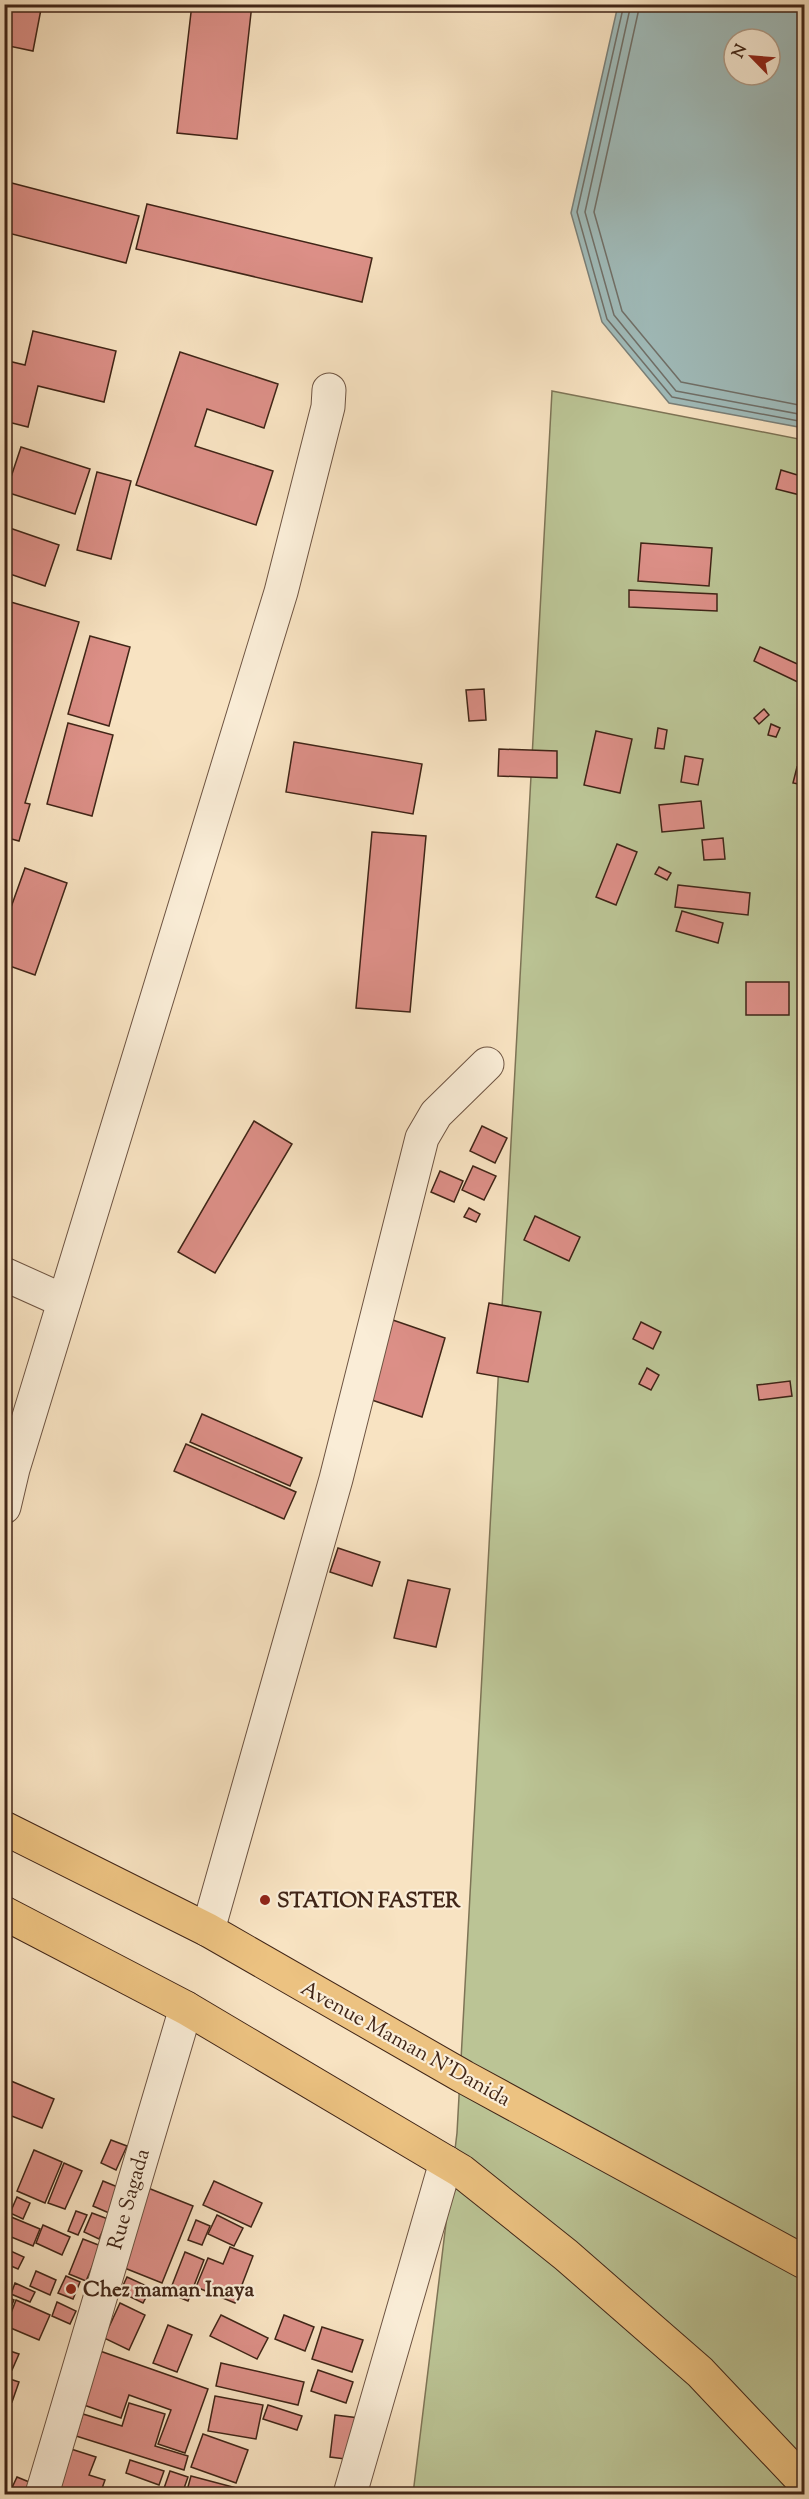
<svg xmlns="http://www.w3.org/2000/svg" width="809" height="2499" viewBox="0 0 809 2499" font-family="'Sorts Mill Goudy',serif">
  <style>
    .green { fill: #bbc495; stroke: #7e7456; stroke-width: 1.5 }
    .water { fill: #a0bcbb; stroke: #7a8079; stroke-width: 1.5; fill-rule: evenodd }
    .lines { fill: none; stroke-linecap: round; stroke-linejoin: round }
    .shore { stroke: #707069; stroke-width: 1.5 }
    .building { fill: #dc8f87; stroke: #402517; stroke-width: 1.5 }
    .minor-casing { stroke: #6e5442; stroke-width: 35 }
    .trunk-casing { stroke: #402517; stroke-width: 35 }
    .minor { stroke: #faedd7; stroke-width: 33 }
    .trunk { stroke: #ecc281; stroke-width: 33 }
    .poi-dot { fill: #8f2418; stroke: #faedd7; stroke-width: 2 }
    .labels { text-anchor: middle; stroke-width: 4.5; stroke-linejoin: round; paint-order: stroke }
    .poi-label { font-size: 21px; font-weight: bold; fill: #402517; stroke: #faedd7; text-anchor: start }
    .street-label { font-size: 21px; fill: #402517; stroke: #faedd7 }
  </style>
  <rect width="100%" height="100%" fill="#f8e3c2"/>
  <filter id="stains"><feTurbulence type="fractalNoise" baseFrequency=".00333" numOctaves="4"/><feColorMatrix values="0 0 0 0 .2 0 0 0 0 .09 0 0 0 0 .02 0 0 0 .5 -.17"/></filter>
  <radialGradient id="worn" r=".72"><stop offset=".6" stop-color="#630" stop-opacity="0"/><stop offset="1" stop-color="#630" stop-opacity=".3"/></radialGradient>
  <path class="green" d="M 552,391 L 804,440 L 804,2494 L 413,2494 L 457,2133 Z"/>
  <path class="water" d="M 618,5 L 804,5 L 804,428 L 669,403 L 602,322 L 571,213 ZM 734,39 L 770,39 L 770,75 L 734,75 Z"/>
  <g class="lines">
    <g class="shore">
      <path d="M 624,4 L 577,212 L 607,319 L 672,397 L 804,422"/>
      <path d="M 631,4 L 585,212 L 614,315 L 676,391 L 804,415"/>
      <path d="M 640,4 L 594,212 L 622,311 L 681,382 L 804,406"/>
    </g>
  </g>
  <g class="building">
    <path d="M 4,4 L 42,4 L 33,51 L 4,45 Z"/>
    <path d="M 192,4 L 252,4 L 237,139 L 177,133 Z"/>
    <path d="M 4,181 L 139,216 L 126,263 L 4,232 Z"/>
    <path d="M 147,204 L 372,258 L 362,302 L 136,249 Z"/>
    <path d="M 33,331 L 116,351 L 104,402 L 38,386 L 28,427 L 4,421 L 4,360 L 25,365 Z"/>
    <path d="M 180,352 L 278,384 L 264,428 L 207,409 L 195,446 L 273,471 L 256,525 L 136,485 Z"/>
    <path d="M 21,447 L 90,469 L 75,514 L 6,492 Z"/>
    <path d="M 781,470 L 804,477 L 800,495 L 776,489 Z"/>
    <path d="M 97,472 L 131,481 L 111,559 L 77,550 Z"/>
    <path d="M 4,526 L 59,545 L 45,586 L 4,572 Z"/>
    <path d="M 641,543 L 712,548 L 709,586 L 638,581 Z"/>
    <path d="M 629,590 L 717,594 L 717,611 L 629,607 Z"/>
    <path d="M 4,600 L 79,622 L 25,803 L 30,804 L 19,841 L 4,837 Z"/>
    <path d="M 90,636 L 130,647 L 109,726 L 68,714 Z"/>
    <path d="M 760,647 L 804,667 L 804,685 L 754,661 Z"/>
    <path d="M 484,689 L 486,720 L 469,721 L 466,690 Z"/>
    <path d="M 764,709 L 769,715 L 759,724 L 754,718 Z"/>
    <path d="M 68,723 L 113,735 L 92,816 L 47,804 Z"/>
    <path d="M 771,724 L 780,728 L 776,737 L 768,735 Z"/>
    <path d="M 658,728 L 667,730 L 664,749 L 655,748 Z"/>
    <path d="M 596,731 L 632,739 L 620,793 L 584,785 Z"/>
    <path d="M 294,742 L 422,764 L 413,814 L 286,792 Z"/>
    <path d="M 499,749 L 557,751 L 557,778 L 498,776 Z"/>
    <path d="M 685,756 L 703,759 L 698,785 L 681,782 Z"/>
    <path d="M 797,767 L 804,769 L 804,785 L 793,783 Z"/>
    <path d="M 701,801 L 704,828 L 662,832 L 659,805 Z"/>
    <path d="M 372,832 L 426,836 L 410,1012 L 356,1008 Z"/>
    <path d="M 723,838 L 725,859 L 704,860 L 702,840 Z"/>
    <path d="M 617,844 L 637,852 L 616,905 L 596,897 Z"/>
    <path d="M 659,867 L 671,873 L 667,880 L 655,874 Z"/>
    <path d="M 25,868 L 67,883 L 35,975 L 4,964 L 4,927 Z"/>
    <path d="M 678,885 L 750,893 L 748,915 L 675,907 Z"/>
    <path d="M 682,911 L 723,923 L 718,943 L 676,931 Z"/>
    <rect x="746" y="982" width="43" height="33"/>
    <path d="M 254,1121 L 292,1144 L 215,1273 L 178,1252 Z"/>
    <path d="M 482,1126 L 507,1138 L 495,1163 L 470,1151 Z"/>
    <path d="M 473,1166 L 496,1176 L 484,1200 L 462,1190 Z"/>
    <path d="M 440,1171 L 463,1181 L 454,1202 L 431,1192 Z"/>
    <path d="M 469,1208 L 480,1214 L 476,1222 L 464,1217 Z"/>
    <path d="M 535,1216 L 580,1237 L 569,1261 L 524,1240 Z"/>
    <path d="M 489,1303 L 541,1312 L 528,1382 L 477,1373 Z"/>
    <path d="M 387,1318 L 445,1338 L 422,1417 L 360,1396 Z"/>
    <path d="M 641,1322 L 661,1332 L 653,1349 L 633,1339 Z"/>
    <path d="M 647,1368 L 659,1375 L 651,1390 L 639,1384 Z"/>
    <path d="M 790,1381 L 792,1396 L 759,1400 L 757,1385 Z"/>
    <path d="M 202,1414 L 302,1458 L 290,1486 L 190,1442 Z"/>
    <path d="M 186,1444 L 296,1492 L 284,1519 L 174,1471 Z"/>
    <path d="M 338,1548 L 380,1562 L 372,1586 L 330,1572 Z"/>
    <path d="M 408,1580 L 450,1589 L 436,1647 L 394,1638 Z"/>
    <path d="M 11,2081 L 54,2099 L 42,2128 L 4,2113 L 4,2097 Z"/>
    <path d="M 111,2140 L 127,2146 L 116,2170 L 101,2163 Z"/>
    <path d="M 34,2150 L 62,2162 L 45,2203 L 17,2191 Z"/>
    <path d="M 64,2163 L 82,2171 L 65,2209 L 48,2203 Z"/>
    <path d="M 103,2181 L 120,2188 L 109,2213 L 93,2206 Z"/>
    <path d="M 214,2181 L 262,2203 L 251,2227 L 203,2205 Z"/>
    <path d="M 148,2188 L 193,2206 L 162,2283 L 117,2265 Z"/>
    <path d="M 17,2197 L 30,2203 L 23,2219 L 10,2213 Z"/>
    <path d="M 76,2211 L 87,2215 L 78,2235 L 68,2231 Z"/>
    <path d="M 92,2213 L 108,2219 L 99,2239 L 84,2232 Z"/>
    <path d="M 4,2214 L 40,2229 L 33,2246 L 4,2234 Z"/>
    <path d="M 217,2215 L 243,2228 L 234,2246 L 208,2234 Z"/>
    <path d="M 196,2220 L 210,2226 L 202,2245 L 188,2240 Z"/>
    <path d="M 43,2225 L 70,2237 L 62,2255 L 36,2243 Z"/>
    <path d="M 83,2239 L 101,2246 L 86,2281 L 69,2274 Z"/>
    <path d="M 230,2247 L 253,2256 L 235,2303 L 196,2287 L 208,2258 L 223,2264 Z"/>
    <path d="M 4,2248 L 24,2257 L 18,2269 L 4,2263 Z"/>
    <path d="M 185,2252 L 204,2260 L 188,2301 L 169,2293 Z"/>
    <path d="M 36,2271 L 56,2280 L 50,2295 L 30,2286 Z"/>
    <path d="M 66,2276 L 80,2282 L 73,2299 L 58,2293 Z"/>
    <path d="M 127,2277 L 151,2288 L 143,2303 L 120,2292 Z"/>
    <path d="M 15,2283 L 35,2292 L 30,2302 L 11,2294 Z"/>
    <path d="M 4,2296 L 14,2300 L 9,2312 L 4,2311 Z"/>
    <path d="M 16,2300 L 50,2315 L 39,2340 L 6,2326 Z"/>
    <path d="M 57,2302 L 76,2311 L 70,2324 L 52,2316 Z"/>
    <path d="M 120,2303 L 145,2315 L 129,2350 L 104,2338 Z"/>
    <path d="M 221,2315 L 268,2338 L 257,2359 L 210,2336 Z"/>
    <path d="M 284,2315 L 314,2327 L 305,2351 L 275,2339 Z"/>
    <path d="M 168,2325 L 192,2335 L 177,2372 L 153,2363 Z"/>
    <path d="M 322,2327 L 363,2340 L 352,2372 L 312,2359 Z"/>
    <path d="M 4,2349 L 19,2354 L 12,2370 L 4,2367 Z"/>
    <path d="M 100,2351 L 208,2389 L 185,2453 L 158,2444 L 171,2410 L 129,2395 L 121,2418 L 81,2404 Z"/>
    <path d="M 221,2363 L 304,2382 L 298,2405 L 216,2386 Z"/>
    <path d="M 318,2370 L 353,2382 L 346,2403 L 311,2391 Z"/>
    <path d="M 4,2377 L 19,2382 L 12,2402 L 4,2399 Z"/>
    <path d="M 215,2396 L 263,2405 L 256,2439 L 208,2431 Z"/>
    <path d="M 129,2403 L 165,2414 L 155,2446 L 188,2456 L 184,2470 L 76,2436 L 83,2414 L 122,2426 Z"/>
    <path d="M 268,2405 L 302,2416 L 297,2430 L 263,2419 Z"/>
    <path d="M 335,2415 L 359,2418 L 353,2460 L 330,2457 Z"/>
    <path d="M 203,2434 L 248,2450 L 236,2483 L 191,2467 Z"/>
    <path d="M 71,2449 L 96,2457 L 89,2475 L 105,2480 L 100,2494 L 56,2494 Z"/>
    <path d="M 130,2460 L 164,2471 L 159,2485 L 126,2473 Z"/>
    <path d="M 170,2471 L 188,2477 L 182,2494 L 162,2494 Z"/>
    <path d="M 191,2476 L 244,2490 L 242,2494 L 186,2494 Z"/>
    <path d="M 17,2477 L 34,2484 L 29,2494 L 9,2494 Z"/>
  </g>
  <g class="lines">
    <defs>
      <g id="minor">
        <path d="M 4,1274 L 64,1301"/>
        <path d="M 4,1507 L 13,1469 L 281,592 L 328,407 L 329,390"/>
        <path d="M 208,1930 L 336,1479 L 422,1138 L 436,1114 L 487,1064"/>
        <path d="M 42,2494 L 186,2008"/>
        <path d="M 350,2494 L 446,2162"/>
      </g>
      <g id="trunk">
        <path d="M 4,1828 L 208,1930 L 464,2077 L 804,2262"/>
        <path d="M 4,1913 L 186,2008 L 461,2171 L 566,2255 L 700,2372 L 804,2482"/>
      </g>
    </defs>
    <use href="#minor" class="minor-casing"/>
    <use href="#trunk" class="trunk-casing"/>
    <use href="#minor" class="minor"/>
    <use href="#trunk" class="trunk"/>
  </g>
  <g class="poi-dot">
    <circle cx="265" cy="1900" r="6"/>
    <circle cx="71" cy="2289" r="6"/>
  </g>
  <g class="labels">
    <g class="poi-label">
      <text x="277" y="1907">STATION FASTER</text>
      <text x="83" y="2296">Chez maman Inaya</text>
    </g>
    <g class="street-label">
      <text transform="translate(406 2043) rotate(29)" y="7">Avenue Maman N'Danida</text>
      <text transform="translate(128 2199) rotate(-74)" y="7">Rue Sagada</text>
    </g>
  </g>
  <rect width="809" height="2499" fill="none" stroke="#f8e3c2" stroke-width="24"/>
  <rect x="6" y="6" width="797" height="2487" fill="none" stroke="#402517" stroke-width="3"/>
  <rect x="12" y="12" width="785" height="2475" fill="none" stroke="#402517" stroke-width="1.5"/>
  <g transform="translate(752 57) rotate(295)"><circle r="28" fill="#faedd7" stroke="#b09d8a" stroke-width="1.5"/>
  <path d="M0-4.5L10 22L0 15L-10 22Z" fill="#8f2418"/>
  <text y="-9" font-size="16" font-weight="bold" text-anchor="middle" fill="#402517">N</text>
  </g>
  <rect width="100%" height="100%" filter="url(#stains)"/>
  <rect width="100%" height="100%" fill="url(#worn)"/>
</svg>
